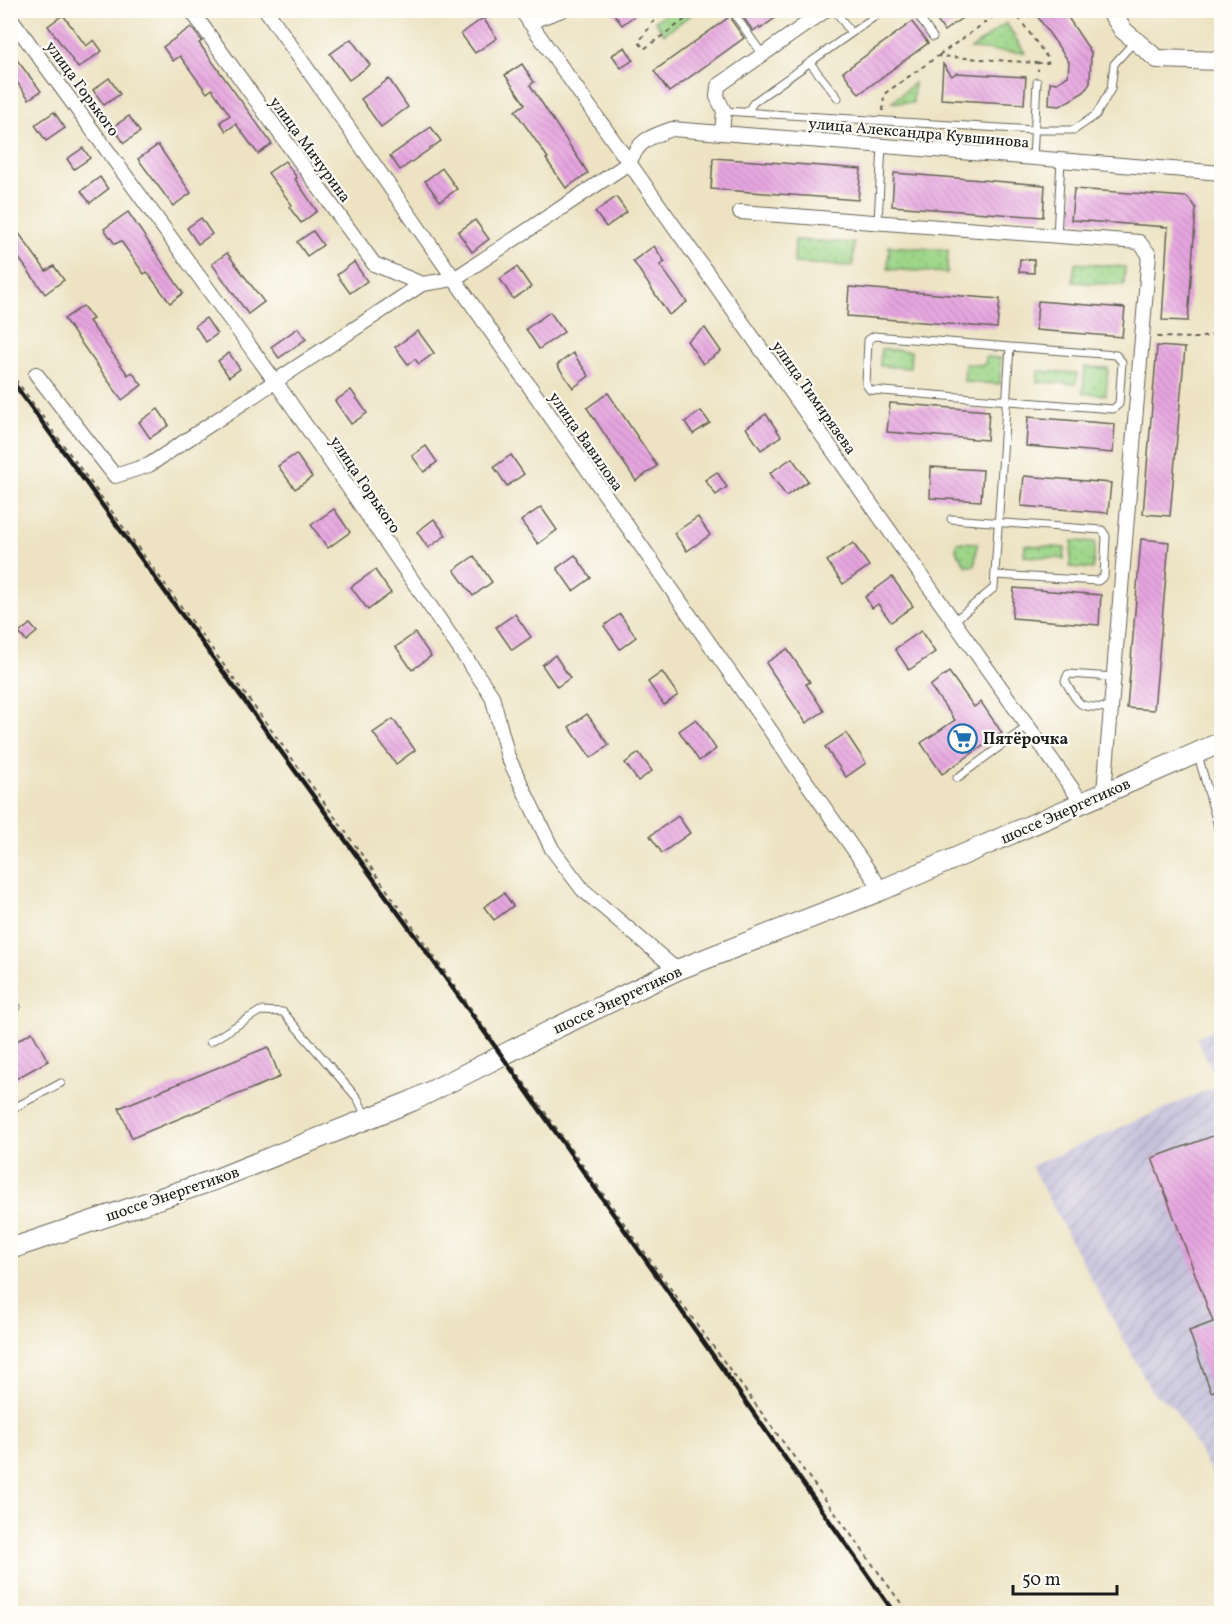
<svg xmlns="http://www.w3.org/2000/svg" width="1232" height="1624" viewBox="0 0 1232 1624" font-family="Vollkorn,serif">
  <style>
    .industrial { fill: url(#industrial-furrows) }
    .grass { fill: url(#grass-dots); stroke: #5c7952; stroke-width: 1.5 }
    .building { fill: url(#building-back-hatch) }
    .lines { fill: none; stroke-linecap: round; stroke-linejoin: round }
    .service-casing { stroke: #656256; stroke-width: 9 }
    .minor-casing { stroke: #656256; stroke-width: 16 }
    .tertiary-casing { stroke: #656256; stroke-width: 20 }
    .secondary-casing { stroke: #656256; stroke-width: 22 }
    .path { stroke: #656256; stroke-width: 2; stroke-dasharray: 4.5 4.5; stroke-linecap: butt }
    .service { stroke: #fff; stroke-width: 7 }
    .minor { stroke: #fff; stroke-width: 14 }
    .tertiary { stroke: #fff; stroke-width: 18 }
    .secondary { stroke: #fff; stroke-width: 20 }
    .rail { stroke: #1c1c1c; stroke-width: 4.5 }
    .labels { text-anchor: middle; stroke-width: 4.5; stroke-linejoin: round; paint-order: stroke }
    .street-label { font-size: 16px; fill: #1c1c1c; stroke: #fdfcf7 }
    .poi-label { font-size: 16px; font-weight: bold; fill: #1c1c1c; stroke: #fdfcf7; text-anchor: start }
  </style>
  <defs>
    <pattern id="industrial-furrows" width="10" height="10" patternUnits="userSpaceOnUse" patternTransform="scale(1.5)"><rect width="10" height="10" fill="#c5c0da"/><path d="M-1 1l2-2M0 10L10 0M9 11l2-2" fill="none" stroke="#a9a4ba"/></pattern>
    <pattern id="grass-dots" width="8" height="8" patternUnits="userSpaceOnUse" patternTransform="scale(1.5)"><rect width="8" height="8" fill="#9dd688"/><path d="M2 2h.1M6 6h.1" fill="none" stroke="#87b775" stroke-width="1.8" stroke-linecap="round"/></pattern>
    <pattern id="building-back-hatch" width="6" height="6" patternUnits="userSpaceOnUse" patternTransform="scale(1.5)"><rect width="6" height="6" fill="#e6a5df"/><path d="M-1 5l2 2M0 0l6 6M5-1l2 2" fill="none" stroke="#c58dbf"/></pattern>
  </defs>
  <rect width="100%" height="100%" fill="#fdfcf7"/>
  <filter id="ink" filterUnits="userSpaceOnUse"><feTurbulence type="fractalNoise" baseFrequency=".0167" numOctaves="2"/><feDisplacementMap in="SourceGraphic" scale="12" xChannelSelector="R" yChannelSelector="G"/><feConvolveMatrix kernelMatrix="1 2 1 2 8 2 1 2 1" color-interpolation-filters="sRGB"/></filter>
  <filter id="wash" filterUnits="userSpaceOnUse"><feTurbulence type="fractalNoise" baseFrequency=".008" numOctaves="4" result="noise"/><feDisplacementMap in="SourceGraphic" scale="24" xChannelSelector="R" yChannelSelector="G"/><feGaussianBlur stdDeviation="1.35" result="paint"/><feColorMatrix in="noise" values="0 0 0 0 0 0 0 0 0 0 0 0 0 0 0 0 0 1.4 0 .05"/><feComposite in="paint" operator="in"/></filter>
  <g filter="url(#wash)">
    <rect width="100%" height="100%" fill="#ede3c3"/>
    <path class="industrial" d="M 1221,1027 L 1221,1489 L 1173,1407 L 1152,1392 L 1031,1166 L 1219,1085 L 1196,1037 Z"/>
    <g class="grass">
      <path d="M 671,10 L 694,11 L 695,12 L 664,34 L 655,21 Z"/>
      <path d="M 1006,23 L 1025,53 L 971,49 Z"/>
      <path d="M 914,83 L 913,103 L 892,102 Z"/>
      <path d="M 795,240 L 854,243 L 853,266 L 794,263 Z"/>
      <path d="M 889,246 L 948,250 L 947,273 L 888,269 Z"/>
      <path d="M 1075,263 L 1125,267 L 1124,285 L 1073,282 Z"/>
      <path d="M 881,349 L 911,351 L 910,368 L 880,366 Z"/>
      <path d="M 986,357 L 1001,358 L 1000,384 L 964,382 L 965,364 L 985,365 Z"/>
      <path d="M 1085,367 L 1108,368 L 1106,395 L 1083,393 Z"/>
      <path d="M 1038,371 L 1077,373 L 1076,384 L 1037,382 Z"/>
      <path d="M 1072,541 L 1095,542 L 1093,569 L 1070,567 Z"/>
      <path d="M 957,542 L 977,543 L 975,566 L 966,566 L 956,550 Z"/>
      <path d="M 1025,545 L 1065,548 L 1064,559 L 1024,556 Z"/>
    </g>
    <g id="blocks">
      <g class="building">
        <path d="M 611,10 L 642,10 L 622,25 Z"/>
        <path d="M 738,10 L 786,10 L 760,29 L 759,27 L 753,31 L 741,14 L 735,13 Z"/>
        <path d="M 930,10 L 973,10 L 944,31 Z"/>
        <path d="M 1033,10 L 1063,10 L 1091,52 L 1090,83 L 1084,92 L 1060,106 L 1049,105 L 1050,82 L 1057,83 L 1068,76 L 1069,62 Z"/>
        <path d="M 63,15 L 86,46 L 94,40 L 102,51 L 78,68 L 48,26 Z"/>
        <path d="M 732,15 L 732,21 L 744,38 L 669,92 L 654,71 Z"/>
        <path d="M 483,18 L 497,38 L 475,53 L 461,34 Z"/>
        <path d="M 912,22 L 928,43 L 859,94 L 843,72 Z"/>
        <path d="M 191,27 L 202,41 L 199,43 L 272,144 L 258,154 L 236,124 L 226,131 L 220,122 L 230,115 L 212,89 L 207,93 L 180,56 L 173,61 L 163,47 Z"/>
        <path d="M 351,39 L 370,65 L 349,80 L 330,54 Z"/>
        <path d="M 625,47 L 633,60 L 621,68 L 612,55 Z"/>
        <path d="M 10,51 L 41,91 L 29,99 L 10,73 Z"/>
        <path d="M 522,64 L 534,82 L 530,85 L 588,173 L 566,188 L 546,159 L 548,158 L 515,111 L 525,104 L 505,75 Z"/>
        <path d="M 943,64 L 952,76 L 956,73 L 1026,77 L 1024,104 L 941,99 Z"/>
        <path d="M 109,78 L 120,94 L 104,105 L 93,90 Z"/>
        <path d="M 389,79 L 408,107 L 381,127 L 361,99 Z"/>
        <path d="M 54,112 L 65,128 L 46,141 L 35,125 Z"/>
        <path d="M 129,116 L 140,132 L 124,143 L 113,127 Z"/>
        <path d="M 431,127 L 441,141 L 400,170 L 390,156 Z"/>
        <path d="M 158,145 L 191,193 L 173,206 L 138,159 Z"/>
        <path d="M 83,148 L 90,158 L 74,169 L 67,159 Z"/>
        <path d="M 713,158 L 861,169 L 858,200 L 711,189 Z"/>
        <path d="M 285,161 L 297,178 L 295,179 L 317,211 L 301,223 L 289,207 L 292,205 L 268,173 Z"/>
        <path d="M 442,168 L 457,189 L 440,201 L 425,181 Z"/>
        <path d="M 894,173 L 1045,185 L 1043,217 L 892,206 Z"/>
        <path d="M 100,177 L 108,189 L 90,203 L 81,191 Z"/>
        <path d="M 1074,189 L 1187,197 L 1196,208 L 1188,321 L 1162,320 L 1168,227 L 1071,220 Z"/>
        <path d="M 616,197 L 627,212 L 606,227 L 595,212 Z"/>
        <path d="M 128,212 L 183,293 L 170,303 L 147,272 L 144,274 L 121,241 L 115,244 L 104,229 Z"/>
        <path d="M 201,218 L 212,234 L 198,244 L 187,228 Z"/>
        <path d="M 475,220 L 489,239 L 472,252 L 458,232 Z"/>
        <path d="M 313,231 L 323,245 L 307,256 L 297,242 Z"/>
        <path d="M 18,232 L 46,271 L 54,266 L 64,280 L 45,294 L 10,246 L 10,237 Z"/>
        <path d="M 654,246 L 665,262 L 660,265 L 687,302 L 669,315 L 633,261 Z"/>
        <path d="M 227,253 L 264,302 L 248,314 L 212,264 Z"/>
        <path d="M 1020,259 L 1034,260 L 1034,273 L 1019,272 Z"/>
        <path d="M 354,262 L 367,281 L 350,293 L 337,275 Z"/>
        <path d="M 517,267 L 531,287 L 513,299 L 500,279 Z"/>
        <path d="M 849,287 L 1000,299 L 997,328 L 847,316 Z"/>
        <path d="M 1038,301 L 1125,308 L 1122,337 L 1036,330 Z"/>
        <path d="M 83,306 L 93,319 L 89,321 L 128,375 L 132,372 L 142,385 L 122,400 L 64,319 Z"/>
        <path d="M 550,312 L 564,332 L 539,349 L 526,329 Z"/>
        <path d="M 206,318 L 217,334 L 206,342 L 195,326 Z"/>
        <path d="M 298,328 L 306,339 L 279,358 L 271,347 Z"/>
        <path d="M 705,328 L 721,351 L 703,364 L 687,341 Z"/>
        <path d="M 418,331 L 434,353 L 419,364 L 415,359 L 408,364 L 395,347 Z"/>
        <path d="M 1157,346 L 1185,348 L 1170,516 L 1143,514 Z"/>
        <path d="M 229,353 L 240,369 L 229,377 L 218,361 Z"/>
        <path d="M 573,353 L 589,376 L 573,388 L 557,365 Z"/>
        <path d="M 351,390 L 367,413 L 351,424 L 335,401 Z"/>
        <path d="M 608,393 L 657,466 L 636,481 L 587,408 Z"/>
        <path d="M 890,403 L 989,411 L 987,440 L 887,432 Z"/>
        <path d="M 158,409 L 169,425 L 150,438 L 139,422 Z"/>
        <path d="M 701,411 L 710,423 L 693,434 L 685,422 Z"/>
        <path d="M 766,414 L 781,436 L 761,450 L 746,428 Z"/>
        <path d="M 1028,417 L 1115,424 L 1113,453 L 1026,446 Z"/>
        <path d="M 426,446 L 437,462 L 424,472 L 412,456 Z"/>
        <path d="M 296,454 L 312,477 L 295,489 L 278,466 Z"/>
        <path d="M 511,455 L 524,474 L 507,486 L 494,467 Z"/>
        <path d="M 792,458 L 808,481 L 786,496 L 770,473 Z"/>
        <path d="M 931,467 L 983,470 L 981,501 L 930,498 Z"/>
        <path d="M 717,472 L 727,487 L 716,495 L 705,480 Z"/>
        <path d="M 1024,476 L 1111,483 L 1108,513 L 1021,506 Z"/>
        <path d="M 541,507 L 557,530 L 538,544 L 521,521 Z"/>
        <path d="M 334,509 L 350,532 L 328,548 L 311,525 Z"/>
        <path d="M 698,517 L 710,535 L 687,551 L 674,533 Z"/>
        <path d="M 434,519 L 446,535 L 428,548 L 417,532 Z"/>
        <path d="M 1141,539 L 1169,542 L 1154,710 L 1127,708 Z"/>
        <path d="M 853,543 L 869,566 L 843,584 L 827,561 Z"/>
        <path d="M 575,555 L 591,578 L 573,591 L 557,568 Z"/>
        <path d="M 474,556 L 492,582 L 473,596 L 454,570 Z"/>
        <path d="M 375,570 L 391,593 L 368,610 L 351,587 Z"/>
        <path d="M 892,577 L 913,606 L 891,622 L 878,604 L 872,608 L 865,597 Z"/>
        <path d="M 1014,588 L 1101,595 L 1099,625 L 1012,618 Z"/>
        <path d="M 515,614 L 531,637 L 512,650 L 496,627 Z"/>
        <path d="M 620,614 L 636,637 L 620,649 L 604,626 Z"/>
        <path d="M 30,624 L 37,632 L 26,641 L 19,633 Z"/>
        <path d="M 921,631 L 935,652 L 909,670 L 895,649 Z"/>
        <path d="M 415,633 L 431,656 L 412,670 L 396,647 Z"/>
        <path d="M 787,649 L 810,682 L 806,684 L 824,711 L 806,723 L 766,663 Z"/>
        <path d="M 555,655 L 570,678 L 557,687 L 542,665 Z"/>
        <path d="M 662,672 L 678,695 L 664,705 L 648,682 Z"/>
        <path d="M 949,672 L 974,707 L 981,702 L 1002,733 L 942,774 L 921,743 L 955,720 L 930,686 Z"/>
        <path d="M 587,714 L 609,745 L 591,758 L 569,727 Z"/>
        <path d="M 393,719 L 415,750 L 396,764 L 373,733 Z"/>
        <path d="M 696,719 L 716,749 L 699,761 L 679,731 Z"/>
        <path d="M 846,733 L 866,763 L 846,777 L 825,747 Z"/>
        <path d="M 639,753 L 652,771 L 638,781 L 625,763 Z"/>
        <path d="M 678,816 L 690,833 L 662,853 L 650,836 Z"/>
        <path d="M 504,893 L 513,906 L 494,920 L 484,907 Z"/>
        <path d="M 32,1032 L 48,1061 L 10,1082 L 10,1045 Z"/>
        <path d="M 268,1047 L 280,1077 L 132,1138 L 119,1108 Z"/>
        <path d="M 1221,1133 L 1221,1388 L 1211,1392 L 1189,1331 L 1213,1322 L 1152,1158 Z"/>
      </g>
    </g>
  </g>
  <g filter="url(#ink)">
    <use href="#blocks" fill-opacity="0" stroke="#656256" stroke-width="1.5"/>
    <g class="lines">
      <defs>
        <g id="service">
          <path d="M 835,10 L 851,33"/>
          <path d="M 914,10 L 933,37"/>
          <path d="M 737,18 L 763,55"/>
          <path d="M 810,63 L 838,98"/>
          <path d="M 724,111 L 1035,130 L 1074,130 L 1096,115 L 1111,89 L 1114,64 L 1134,42"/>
          <path d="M 747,112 L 754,102 L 884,10"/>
          <path d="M 1033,158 L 1037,82"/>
          <path d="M 878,222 L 882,145"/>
          <path d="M 1057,236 L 1061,160"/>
          <path d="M 951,519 L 1102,530 L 1106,536 L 1104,576 L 1098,581 L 995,575"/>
          <path d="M 954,621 L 994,588 C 999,508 1005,427 1010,347 L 1116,355 L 1122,362 L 1119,404 L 1113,409 L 870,390 L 866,384 L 868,340 L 874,336 L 1010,347"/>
          <path d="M 1111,708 C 1078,706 1082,710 1065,681 L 1068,674 L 1114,677"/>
          <path d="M 1198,755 L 1222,841"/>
          <path d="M 957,778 L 1028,726"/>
          <path d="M 10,1011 L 17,1007"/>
          <path d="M 210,1042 L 260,1011 L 283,1012 L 358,1099 L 366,1117"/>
          <path d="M 10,1110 L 61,1083"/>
        </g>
        <g id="minor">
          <path d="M 191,10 L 374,264 L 422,284"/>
          <path d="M 266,10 L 882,890"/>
          <path d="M 521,10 L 1083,804"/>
          <path d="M 10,17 L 275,381 L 492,696 L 508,757 L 552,849 L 583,890 L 677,970"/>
          <path d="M 529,22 L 562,10"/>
          <path d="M 722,132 L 724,111 L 717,97 L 718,86 L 826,10"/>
          <path d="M 629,163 C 639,140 649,137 672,129 L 1222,173"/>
          <path d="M 740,212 L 1139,242 L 1149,254 L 1104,792"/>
          <path d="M 36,374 L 115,476 L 149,465 L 422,284 L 454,279 L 629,163"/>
        </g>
        <path id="tertiary" d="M 1110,10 L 1123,30 L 1157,59 L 1222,61"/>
        <path id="secondary" d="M 10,1249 L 214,1180 L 412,1101 L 556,1028 L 677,970 L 882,890 L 1222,742"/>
      </defs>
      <use href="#service" class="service-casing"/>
      <use href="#minor" class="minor-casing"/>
      <use href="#tertiary" class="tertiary-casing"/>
      <use href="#secondary" class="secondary-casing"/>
      <g class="path">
        <path d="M 669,10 L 653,22 L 639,42 L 644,49 L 698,10"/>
        <path d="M 1013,10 L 1049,60 L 1048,63 L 1038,63"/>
        <path d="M 939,55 L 1003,10"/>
        <path d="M 883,111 L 884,94 L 938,56 L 1038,63 L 1038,71"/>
        <path d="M 1157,337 L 1198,338 L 1222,333"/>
        <path d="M 10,372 L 350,838 L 494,1041"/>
        <path d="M 513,1067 L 665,1281 L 909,1614"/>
      </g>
      <use href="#service" class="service"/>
      <use href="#minor" class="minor"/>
      <use href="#tertiary" class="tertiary"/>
      <use href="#secondary" class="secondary"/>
      <path class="rail" d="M 10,378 L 502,1056 L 895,1614"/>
    </g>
  </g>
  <defs>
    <symbol id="supermarket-ring" viewBox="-11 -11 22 22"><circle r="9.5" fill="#fdfcf7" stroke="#1f6fb2" stroke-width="1.5"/><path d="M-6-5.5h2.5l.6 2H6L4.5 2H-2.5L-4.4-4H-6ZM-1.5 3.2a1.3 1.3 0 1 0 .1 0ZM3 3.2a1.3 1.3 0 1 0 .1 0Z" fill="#1f6fb2"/></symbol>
  </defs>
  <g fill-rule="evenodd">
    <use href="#supermarket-ring" x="946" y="722" width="33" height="33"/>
  </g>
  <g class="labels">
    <g class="street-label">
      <text transform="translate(83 88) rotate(54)" y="6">улица Горького</text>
      <text transform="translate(919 132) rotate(5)" y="6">улица Александра Кувшинова</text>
      <text transform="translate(311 149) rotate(54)" y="6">улица Мичурина</text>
      <text transform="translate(815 397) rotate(55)" y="6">улица Тимирязева</text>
      <text transform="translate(587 441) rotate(55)" y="6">улица Вавилова</text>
      <text transform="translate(366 484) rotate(56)" y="6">улица Горького</text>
      <text transform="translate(1065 810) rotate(-24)" y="6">шоссе Энергетиков</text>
      <text transform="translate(617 999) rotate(-25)" y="6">шоссе Энергетиков</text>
      <text transform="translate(172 1193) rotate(-19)" y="6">шоссе Энергетиков</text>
    </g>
    <g class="poi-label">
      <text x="983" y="744">Пятёрочка</text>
    </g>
  </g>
  <rect width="1232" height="1624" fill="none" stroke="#fdfcf7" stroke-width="36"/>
  <path d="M1013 1585v9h104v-9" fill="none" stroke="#1c1c1c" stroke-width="3"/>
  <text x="1022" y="1585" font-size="18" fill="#1c1c1c" stroke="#fdfcf7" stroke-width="4.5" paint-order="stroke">50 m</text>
</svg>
